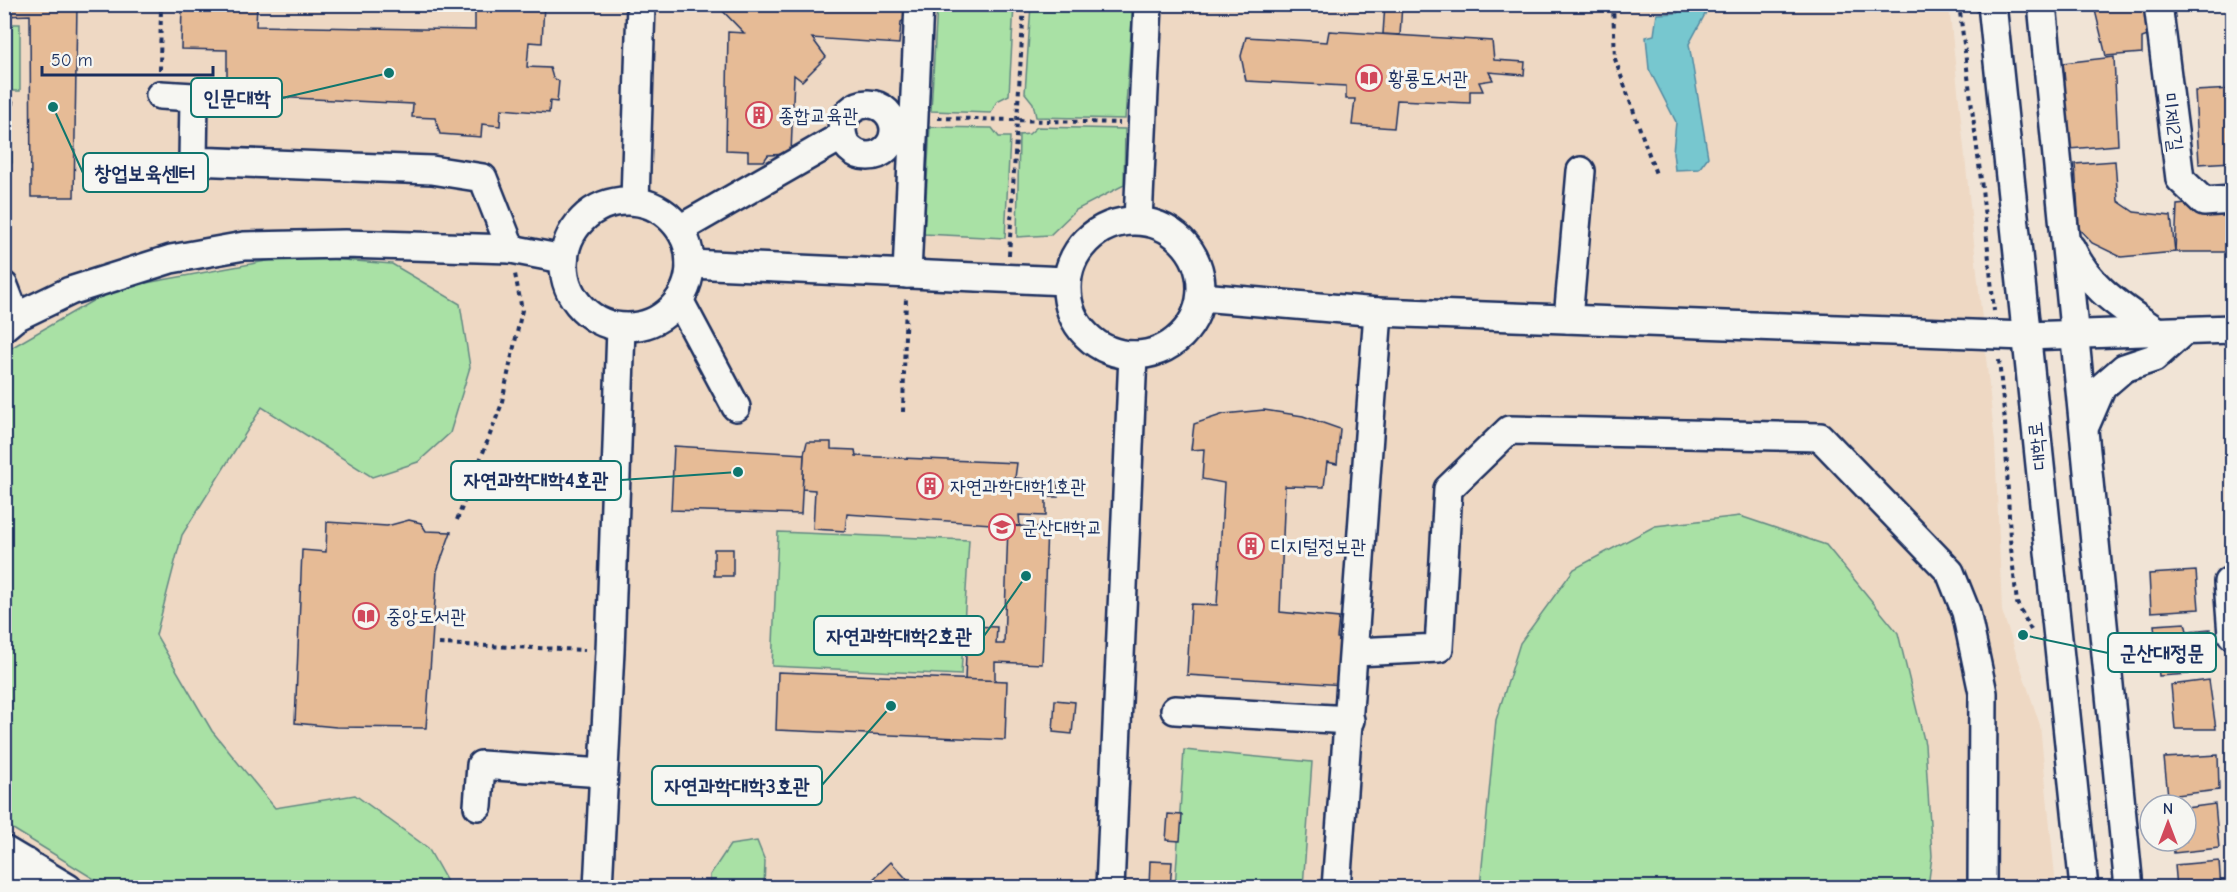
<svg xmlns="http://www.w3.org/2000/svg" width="2237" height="892" viewBox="0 0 2237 892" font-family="'Comic Neue','Poor Story',sans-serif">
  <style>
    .built { fill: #eed8c3 }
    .green { fill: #a9e1a5; stroke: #628882; stroke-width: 1.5 }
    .water { fill: #77c7cf; stroke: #528aa2; stroke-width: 1.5 }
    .building { fill: #e6bb96; stroke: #1b2f5e; stroke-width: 1.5 }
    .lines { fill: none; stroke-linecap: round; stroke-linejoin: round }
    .minor-casing { stroke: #1b2f5e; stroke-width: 32 }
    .path { stroke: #1b2f5e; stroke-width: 4; stroke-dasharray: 4.5 4.5; stroke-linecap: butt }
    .minor { stroke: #f6f6f2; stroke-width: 27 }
    .labels { text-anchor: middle; stroke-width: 6; stroke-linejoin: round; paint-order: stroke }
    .poi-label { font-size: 20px; fill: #1b2f5e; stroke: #f6f6f2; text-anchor: start }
    .street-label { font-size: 20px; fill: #1b2f5e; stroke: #f6f6f2 }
    .leader { fill: none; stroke: #0f766e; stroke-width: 2 }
    .callout-dot { fill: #0f766e; stroke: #f6f6f2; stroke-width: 2 }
    .callout { fill: #f6f6f2; stroke: #0f766e; stroke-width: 2 }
    .callout-label { font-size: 21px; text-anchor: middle; font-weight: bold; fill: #1b2f5e }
  </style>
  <rect width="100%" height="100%" fill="#f1e4d6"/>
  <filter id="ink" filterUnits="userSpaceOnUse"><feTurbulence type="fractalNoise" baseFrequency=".0167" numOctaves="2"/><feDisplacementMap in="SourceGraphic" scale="12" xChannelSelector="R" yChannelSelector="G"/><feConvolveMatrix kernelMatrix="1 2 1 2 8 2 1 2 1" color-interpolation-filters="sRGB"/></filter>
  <g filter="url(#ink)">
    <path class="built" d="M 5,5 L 1949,5 L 1995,443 L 2002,611 L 2040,725 L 2056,887 L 5,888 Z"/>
    <g class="green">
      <path d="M 937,5 L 1014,5 L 1009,95 L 997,101 L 991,113 L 931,111 Z"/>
      <path d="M 1031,5 L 1133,5 L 1125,119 L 1036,117 L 1033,103 L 1025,93 Z"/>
      <rect x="5" y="24" width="15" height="67"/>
      <path d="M 5,114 L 11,114 L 12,163 L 5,169 Z"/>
      <path d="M 930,127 L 992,128 L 999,137 L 1010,137 L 1005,238 L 924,234 Z"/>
      <path d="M 1037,127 L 1125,129 L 1124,185 L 1076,210 L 1050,235 L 1017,237 L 1019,135 L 1029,134 Z"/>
      <path d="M 294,256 L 392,264 L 460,304 L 470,367 L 450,433 L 418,462 L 372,477 L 262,407 L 182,535 L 156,635 L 212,731 L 275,808 L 355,795 L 428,848 L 450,887 L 107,887 L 5,824 L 4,352 L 113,289 Z"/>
      <path d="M 1740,516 L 1826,545 L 1898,633 L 1925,744 L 1932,856 L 1928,887 L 1480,887 L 1496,720 L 1520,643 L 1574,569 L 1655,526 Z"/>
      <path d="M 778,532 L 969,540 L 961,675 L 772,666 Z"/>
      <path d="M 1184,750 L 1312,762 L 1303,887 L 1175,888 Z"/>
      <path d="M 757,841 L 765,861 L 764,887 L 710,887 L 710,875 L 730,845 Z"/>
    </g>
    <path class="water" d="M 1680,5 L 1710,5 L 1689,44 L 1708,157 L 1699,169 L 1675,170 L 1673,152 L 1676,122 L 1649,69 L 1646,37 L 1654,35 L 1657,14 L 1678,13 Z"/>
    <g class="building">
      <path d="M 4,4 L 77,4 L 74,197 L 31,197 L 30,15 L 4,16 Z"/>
      <path d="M 182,4 L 257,4 L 256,26 L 475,30 L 475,4 L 544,4 L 542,43 L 529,42 L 527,67 L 550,68 L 553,78 L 559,81 L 557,102 L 550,101 L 549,113 L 501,109 L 500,126 L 482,124 L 481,137 L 440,134 L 435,118 L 412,117 L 413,104 L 274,97 L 273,108 L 233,106 L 227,88 L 227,50 L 181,49 Z"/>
      <path d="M 716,4 L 907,4 L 908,17 L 901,22 L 899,44 L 812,38 L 826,57 L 802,81 L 794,75 L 791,154 L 768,155 L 764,161 L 748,161 L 748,151 L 726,150 L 728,32 L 744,33 Z"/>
      <path d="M 1385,4 L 1402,4 L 1400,35 L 1383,34 Z"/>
      <path d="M 2146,4 L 2153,34 L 2142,38 L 2142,53 L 2106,56 L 2094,6 Z"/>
      <path d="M 1329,31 L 1492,41 L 1494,60 L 1525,62 L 1524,75 L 1489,72 L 1493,80 L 1479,82 L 1483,91 L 1470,91 L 1470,103 L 1397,100 L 1394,128 L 1352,125 L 1355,99 L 1346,99 L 1346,86 L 1246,81 L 1241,56 L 1246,37 L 1327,42 Z"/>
      <path d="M 2114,57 L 2118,145 L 2069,149 L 2063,63 Z"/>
      <path d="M 2232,89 L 2232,162 L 2199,164 L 2195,91 Z"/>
      <path d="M 2115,161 L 2118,201 L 2134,212 L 2171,216 L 2175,252 L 2121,257 L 2092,243 L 2079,229 L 2075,164 Z"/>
      <path d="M 2232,200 L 2232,252 L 2175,252 L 2177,205 Z"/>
      <path d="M 1264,410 L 1303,416 L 1340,429 L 1337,464 L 1327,462 L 1324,487 L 1285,486 L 1280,612 L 1339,618 L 1337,638 L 1348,640 L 1344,685 L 1187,675 L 1191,604 L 1217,605 L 1224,483 L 1202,479 L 1204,449 L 1191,450 L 1194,424 L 1224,414 Z"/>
      <path d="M 807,442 L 831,442 L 831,449 L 855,450 L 856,456 L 1017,463 L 1015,478 L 1058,482 L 1058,497 L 1046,497 L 1046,516 L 1019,515 L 1020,526 L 847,514 L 845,531 L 813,529 L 815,490 L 802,489 L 804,454 Z"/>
      <path d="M 674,446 L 804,454 L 801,514 L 671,510 Z"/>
      <path d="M 409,520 L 421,523 L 426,531 L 451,532 L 437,571 L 426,728 L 336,727 L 295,723 L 302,550 L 326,552 L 327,522 L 387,526 Z"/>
      <path d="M 1008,526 L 1047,527 L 1042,664 L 995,662 L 995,681 L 965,680 L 967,626 L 997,627 L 996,644 L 1004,644 Z"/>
      <rect x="714" y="549" width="19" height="27"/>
      <path d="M 2196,571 L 2199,609 L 2151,612 L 2149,574 Z"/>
      <path d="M 2185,623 L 2187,631 L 2210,629 L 2211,648 L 2203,650 L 2204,667 L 2189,669 L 2189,674 L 2159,676 L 2154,625 Z"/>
      <path d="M 778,672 L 1007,681 L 1005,740 L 776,730 Z"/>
      <path d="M 2209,680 L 2216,729 L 2175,729 L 2171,685 Z"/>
      <path d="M 1055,700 L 1075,702 L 1072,734 L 1053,732 Z"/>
      <path d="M 2218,755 L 2219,790 L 2168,796 L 2164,758 Z"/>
      <path d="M 2215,804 L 2219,848 L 2174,853 L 2173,841 L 2186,841 L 2186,808 Z"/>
      <path d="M 1168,814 L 1182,815 L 1180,841 L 1166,840 Z"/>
      <path d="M 1150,861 L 1172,862 L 1170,888 L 1149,888 Z"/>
      <path d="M 2219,861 L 2221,888 L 2177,888 L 2175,865 Z"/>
      <path d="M 891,862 L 915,888 L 864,888 Z"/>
    </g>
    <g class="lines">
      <defs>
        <g id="minor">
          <path d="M 1992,4 L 2084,888"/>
          <path d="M 2042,4 L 2129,888"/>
          <path d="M 2158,4 L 2180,179 L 2204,202 L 2232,200"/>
          <path d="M 160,95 L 194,97 L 193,161 L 432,170 L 483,178 L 511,249"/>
          <circle cx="868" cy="130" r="26"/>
          <path d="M 635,201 L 641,4"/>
          <circle cx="627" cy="264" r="63"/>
          <path d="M 1138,220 L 1148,4"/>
          <circle cx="1134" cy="288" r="67"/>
          <path d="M 680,229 L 842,136"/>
          <path d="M 2071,248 C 2089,288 2122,307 2156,331"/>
          <path d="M 690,264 L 1066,281"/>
          <path d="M 907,274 L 919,4"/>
          <path d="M 4,286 L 16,317"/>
          <path d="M 1201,297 L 1378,312 L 2025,336 L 2232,329"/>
          <path d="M 679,300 L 736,407"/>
          <path d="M 1568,319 L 1581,171"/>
          <path d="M 4,327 L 16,317 L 70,291 L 171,259 L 244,246 L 345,244 L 511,249 L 563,259"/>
          <path d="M 2086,424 L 2102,387 L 2124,368 L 2154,358 L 2184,331"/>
          <path d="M 2232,582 L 2228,582 L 2232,635"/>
          <path d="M 1355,652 L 1439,648 L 1448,489 L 1509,430 L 1820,437 L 1950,572 L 1966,612 L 1983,693 L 1982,888"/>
          <path d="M 1175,710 L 1350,720"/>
          <path d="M 478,806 L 481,765 L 603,773"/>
          <path d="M 4,850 L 68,888"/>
          <path d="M 14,888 L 27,863"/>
          <path d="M 598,888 L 610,651 L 621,328"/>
          <path d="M 1110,888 L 1133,355"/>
          <path d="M 1336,888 L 1378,312"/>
        </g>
      </defs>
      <use href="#minor" class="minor-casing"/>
      <g class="path">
        <path d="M 1613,4 L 1615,59 L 1656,174"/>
        <path d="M 1959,4 L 1982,188 L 1994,311"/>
        <path d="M 160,70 L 161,4"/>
        <path d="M 4,102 L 14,103"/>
        <path d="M 938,118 L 1120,123"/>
        <path d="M 1009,255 L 1024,4"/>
        <path d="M 1999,360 L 2005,422 L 2010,539 L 2017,603 L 2031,630"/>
        <path d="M 903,412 L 906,296"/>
        <path d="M 457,520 L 501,406 L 522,310 L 515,274"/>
        <path d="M 439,644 L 585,650"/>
      </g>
      <use href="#minor" class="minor"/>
    </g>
  </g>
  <defs>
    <symbol id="library-ring" viewBox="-11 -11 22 22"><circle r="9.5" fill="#f6f6f2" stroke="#d1495b" stroke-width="1.5"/><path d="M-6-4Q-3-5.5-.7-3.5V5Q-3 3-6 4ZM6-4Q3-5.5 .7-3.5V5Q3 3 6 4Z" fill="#d1495b"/></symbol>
    <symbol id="building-ring" viewBox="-11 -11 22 22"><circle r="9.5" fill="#f6f6f2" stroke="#d1495b" stroke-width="1.5"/><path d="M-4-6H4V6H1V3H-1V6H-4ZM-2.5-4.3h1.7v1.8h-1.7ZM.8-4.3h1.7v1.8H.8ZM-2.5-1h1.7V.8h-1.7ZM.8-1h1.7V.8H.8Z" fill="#d1495b"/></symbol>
    <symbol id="university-ring" viewBox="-11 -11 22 22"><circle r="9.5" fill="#f6f6f2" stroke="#d1495b" stroke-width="1.5"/><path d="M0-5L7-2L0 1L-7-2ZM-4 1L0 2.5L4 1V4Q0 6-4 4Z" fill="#d1495b"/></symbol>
  </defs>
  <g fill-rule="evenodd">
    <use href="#library-ring" x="1354" y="63" width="30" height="30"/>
    <use href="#building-ring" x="744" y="100" width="30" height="30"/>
    <use href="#building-ring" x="915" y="471" width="30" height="30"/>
    <use href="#university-ring" x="987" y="512" width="30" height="30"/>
    <use href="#building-ring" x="1236" y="531" width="30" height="30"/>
    <use href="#library-ring" x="351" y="601" width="30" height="30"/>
  </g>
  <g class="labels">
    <g class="poi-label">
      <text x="1388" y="85">황룡도서관</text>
      <text x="778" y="122">종합교육관</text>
      <text x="950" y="493">자연과학대학1호관</text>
      <text x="1022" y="534">군산대학교</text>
      <text x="1270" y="553">디지털정보관</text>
      <text x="386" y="623">중앙도서관</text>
    </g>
    <g class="street-label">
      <text transform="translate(2173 122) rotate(83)" y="7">미제2길</text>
      <text transform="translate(2037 446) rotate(-96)" y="7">대학로</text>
    </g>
  </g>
  <path class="leader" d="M389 73L282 98M53 107L83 173M738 472L621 480M1026 576L984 636M2023 635L2108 653M891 706L822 785"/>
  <g class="callout-dot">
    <circle cx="389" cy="73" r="6"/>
    <circle cx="53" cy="107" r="6"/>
    <circle cx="738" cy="472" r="6"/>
    <circle cx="1026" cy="576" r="6"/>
    <circle cx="2023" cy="635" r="6"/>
    <circle cx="891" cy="706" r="6"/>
  </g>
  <g class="callout">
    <rect x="191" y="78" width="91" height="39" rx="6"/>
    <rect x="83" y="153" width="125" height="39" rx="6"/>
    <rect x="451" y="461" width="170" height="39" rx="6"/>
    <rect x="814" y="616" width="170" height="39" rx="6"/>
    <rect x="2108" y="633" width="108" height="39" rx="6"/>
    <rect x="652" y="766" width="170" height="39" rx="6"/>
  </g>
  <g class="callout-label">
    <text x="237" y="105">인문대학</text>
    <text x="145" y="180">창업보육센터</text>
    <text x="536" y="487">자연과학대학4호관</text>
    <text x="899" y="643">자연과학대학2호관</text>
    <text x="2162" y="660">군산대정문</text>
    <text x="737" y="793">자연과학대학3호관</text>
  </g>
  <rect width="2237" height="892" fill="none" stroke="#f6f6f2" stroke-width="24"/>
  <rect x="12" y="12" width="2213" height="868" fill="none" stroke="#1b2f5e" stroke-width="2" filter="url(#ink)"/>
  <g transform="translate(2168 823)"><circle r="28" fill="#f6f6f2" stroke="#9ea6b7" stroke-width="1.5"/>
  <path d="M0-4.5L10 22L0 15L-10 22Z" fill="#d1495b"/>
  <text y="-9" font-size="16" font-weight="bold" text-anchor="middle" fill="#1b2f5e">N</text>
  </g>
  <path d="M42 66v9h171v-9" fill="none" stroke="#1b2f5e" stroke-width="3"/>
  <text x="51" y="66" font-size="18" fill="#1b2f5e" stroke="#f6f6f2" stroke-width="4.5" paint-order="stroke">50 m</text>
</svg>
